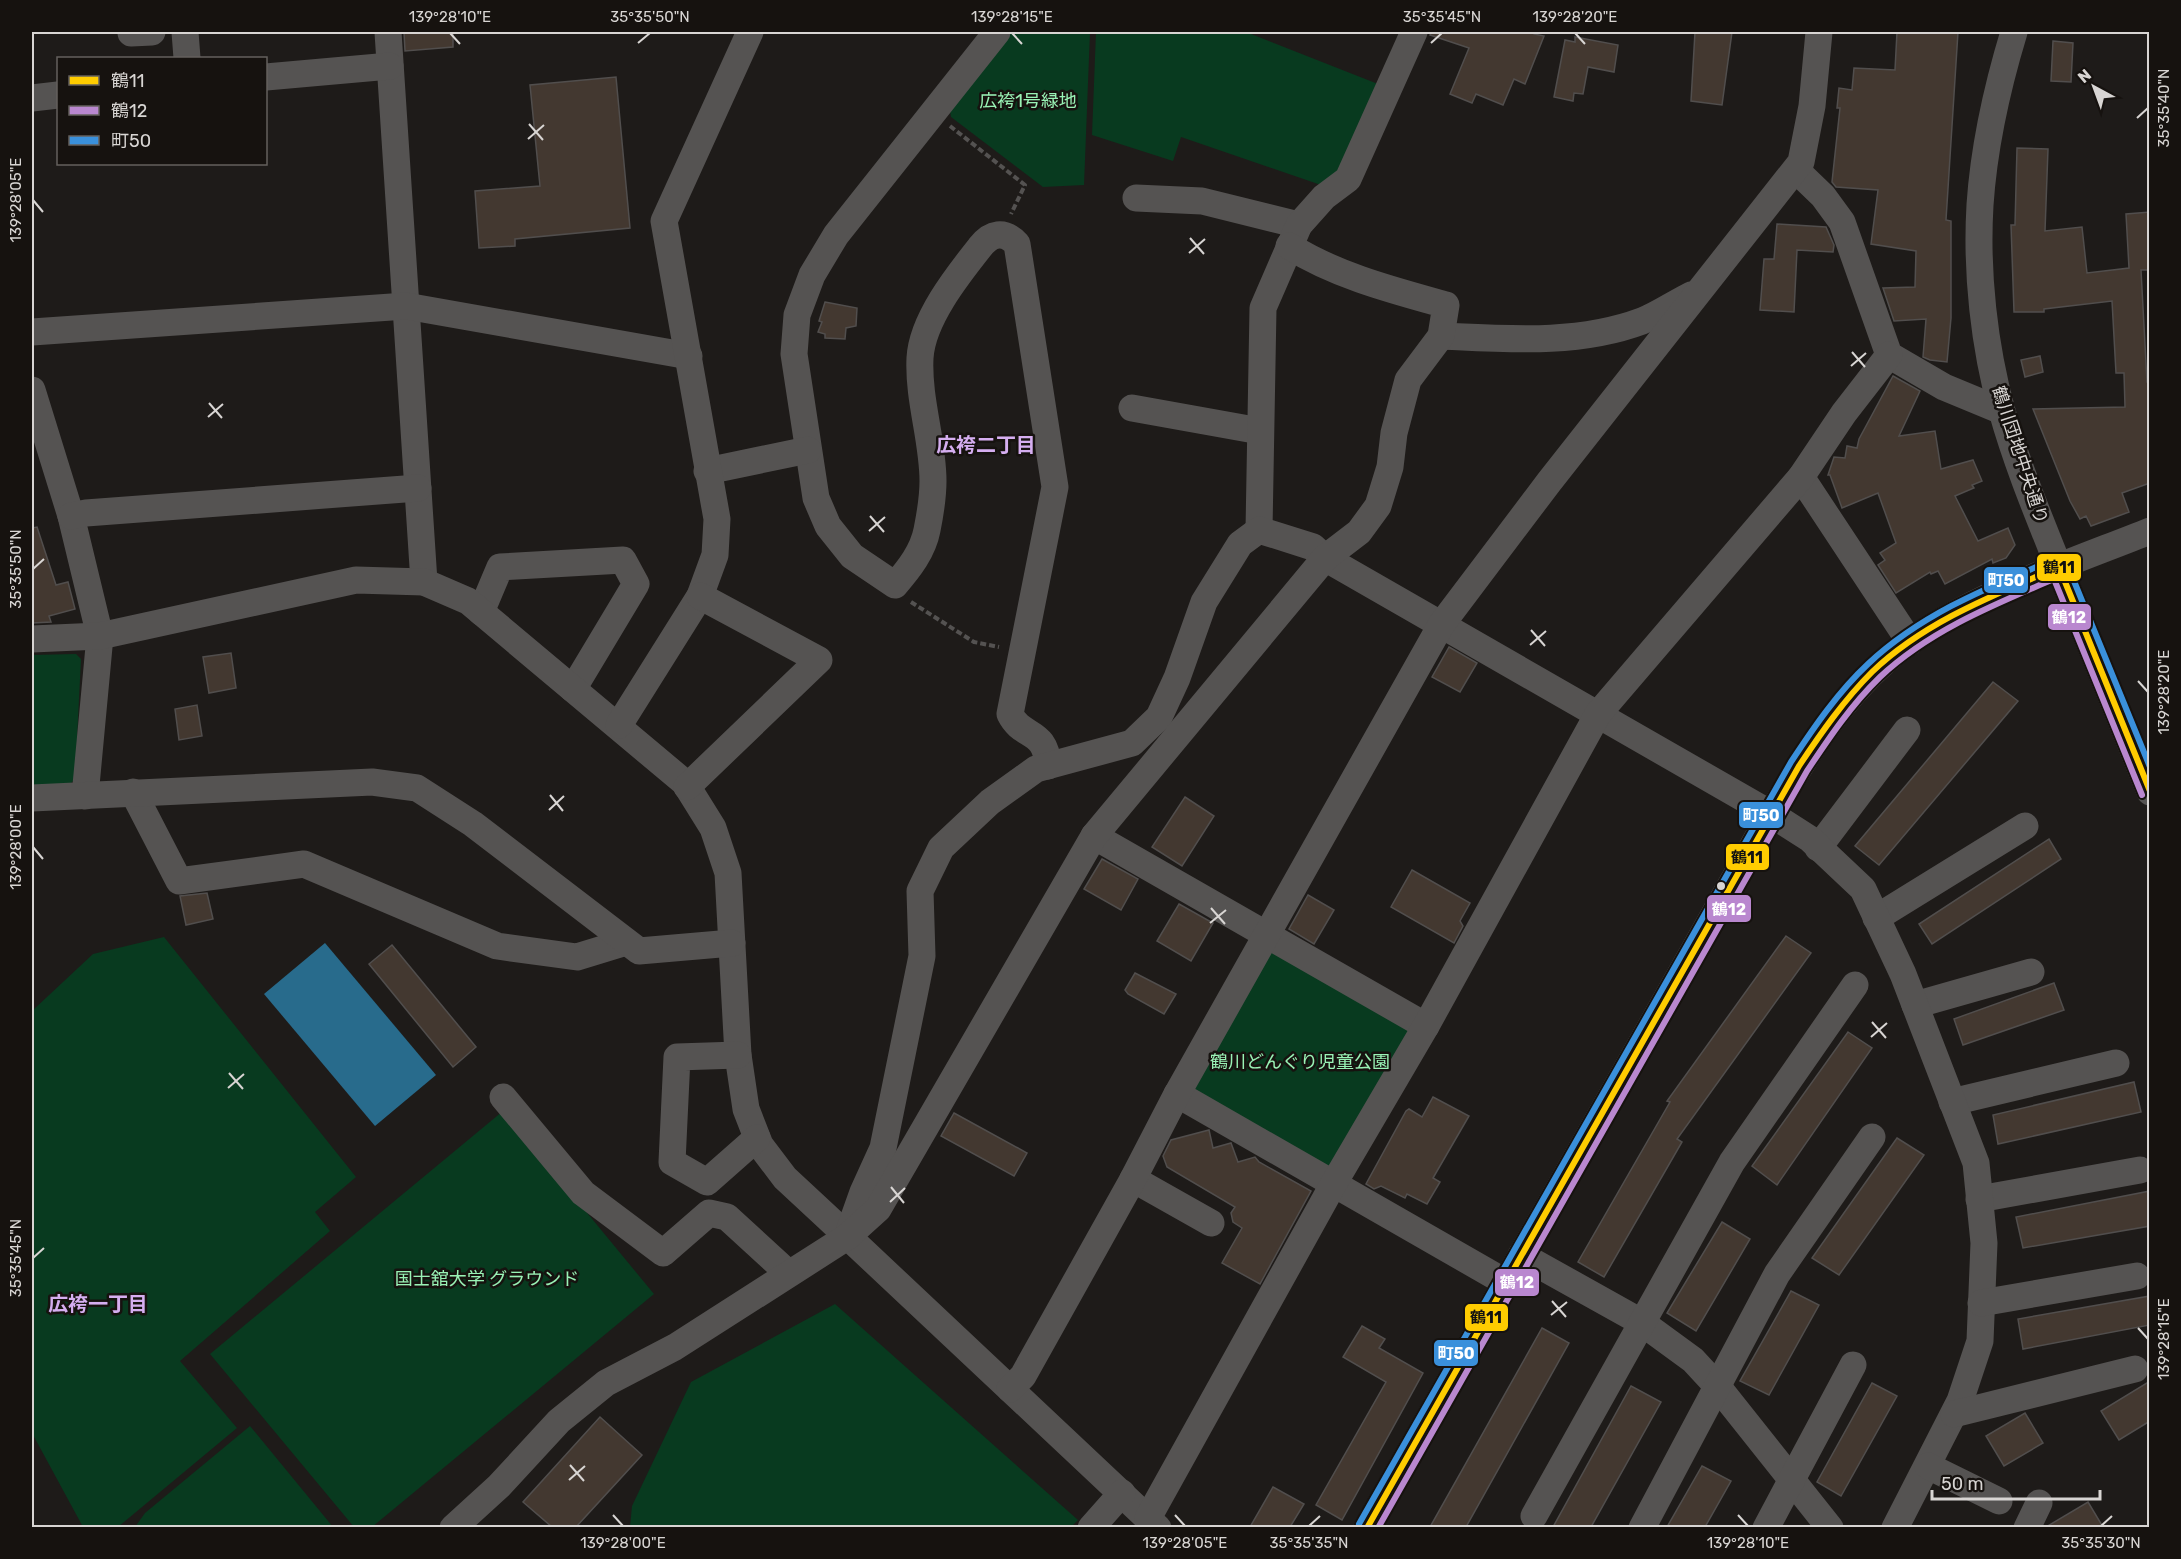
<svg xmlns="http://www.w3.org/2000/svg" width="2181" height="1559" viewBox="0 0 2181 1559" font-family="Rubik,'Noto Sans JP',sans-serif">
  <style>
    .green { fill: #083a1f }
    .water { fill: #286b8c }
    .building { fill: #433830; stroke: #514e4d; stroke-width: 1.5 }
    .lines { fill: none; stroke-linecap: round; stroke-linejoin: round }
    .path { stroke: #545251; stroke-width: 4; stroke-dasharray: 6 3; stroke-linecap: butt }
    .minor { stroke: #555352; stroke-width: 27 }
    .bus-1-casing { stroke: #16120f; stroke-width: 10 }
    .bus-2-casing { stroke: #16120f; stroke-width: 10 }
    .bus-3-casing { stroke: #16120f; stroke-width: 10 }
    .bus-1 { stroke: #fc0; stroke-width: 6 }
    .bus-2 { stroke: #b987cf; stroke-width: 6 }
    .bus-3 { stroke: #3a90db; stroke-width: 6 }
    .ticks { fill: none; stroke: #d8d5d3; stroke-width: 2 }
    .bus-dot { fill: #d8d5d3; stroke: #16120f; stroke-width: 2 }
    .labels { text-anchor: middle; stroke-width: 5; stroke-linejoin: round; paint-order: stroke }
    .park-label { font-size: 18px; fill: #99f2b5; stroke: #16120f }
    .street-label { font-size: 18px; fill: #d8d5d3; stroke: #16120f }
    .neighbourhood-label { font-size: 20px; font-weight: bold; fill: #d5aef0; stroke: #16120f }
    .line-badge { stroke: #16120f; stroke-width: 2 }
    .badge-label { font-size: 16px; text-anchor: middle; font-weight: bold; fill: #fff }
    .pale-badge-label { font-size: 16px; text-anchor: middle; font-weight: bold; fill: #111 }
    .neatline { fill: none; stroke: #d8d5d3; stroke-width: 2 }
    .ticks-label { font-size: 15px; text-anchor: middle; fill: #d8d5d3 }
  </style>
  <rect width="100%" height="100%" fill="#1e1b19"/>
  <g class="green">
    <path d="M 1008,32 L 1090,32 L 1084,185 L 1043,187 L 951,117 L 949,105 Z"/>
    <path d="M 1096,32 L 1246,32 L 1378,84 L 1337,175 L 1321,185 L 1181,137 L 1173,161 L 1092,135 Z"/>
    <path d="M 76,654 L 81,659 L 75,779 L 67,787 L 32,789 L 32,655 Z"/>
    <path d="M 164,937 L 356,1177 L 315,1212 L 330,1231 L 180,1361 L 237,1428 L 118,1527 L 83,1527 L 32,1433 L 32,1011 L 93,954 Z"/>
    <path d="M 1272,941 L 1417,1029 L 1331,1176 L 1183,1095 Z"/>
    <path d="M 503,1111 L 654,1294 L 372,1527 L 354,1527 L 210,1354 Z"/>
    <path d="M 835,1304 L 1078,1520 L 1071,1527 L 630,1527 L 632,1506 L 691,1382 Z"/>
    <path d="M 250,1426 L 333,1527 L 135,1527 L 145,1513 Z"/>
  </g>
  <path class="water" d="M 325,943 L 436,1075 L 375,1126 L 264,994 Z"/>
  <g class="building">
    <path d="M 404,32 L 453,32 L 453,47 L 405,51 Z"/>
    <path d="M 1431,32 L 1534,32 L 1534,34 L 1544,36 L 1525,84 L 1514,79 L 1503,105 L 1476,94 L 1472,103 L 1450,94 L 1469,48 L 1430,35 Z"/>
    <path d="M 1695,32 L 1732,32 L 1722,105 L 1691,101 Z"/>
    <path d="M 1897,32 L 1958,32 L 1946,220 L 1951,221 L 1951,318 L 1947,362 L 1930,360 L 1923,357 L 1926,319 L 1894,321 L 1883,288 L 1915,287 L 1916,251 L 1871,244 L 1878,190 L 1836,187 L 1832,182 L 1840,108 L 1837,108 L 1839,88 L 1852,90 L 1854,68 L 1895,70 Z"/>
    <path d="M 1575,37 L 1618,45 L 1614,72 L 1588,67 L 1583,94 L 1574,93 L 1573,101 L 1554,97 L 1565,40 L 1575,42 Z"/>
    <path d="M 2053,41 L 2073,43 L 2071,82 L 2051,81 Z"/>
    <path d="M 616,77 L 630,228 L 515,239 L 515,246 L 479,248 L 475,191 L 540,186 L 530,85 Z"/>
    <path d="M 2017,148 L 2048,149 L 2045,231 L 2082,227 L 2087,273 L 2129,268 L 2126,214 L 2150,212 L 2150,270 L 2141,270 L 2147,382 L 2150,382 L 2150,483 L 2122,493 L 2129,512 L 2091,526 L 2086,516 L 2080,519 L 2070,501 L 2033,409 L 2125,407 L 2124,373 L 2116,373 L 2112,301 L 2044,309 L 2044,312 L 2014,312 L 2011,225 L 2015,225 Z"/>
    <path d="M 1777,224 L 1826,227 L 1834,245 L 1833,252 L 1797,250 L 1794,312 L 1760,310 L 1764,259 L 1774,259 Z"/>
    <path d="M 825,302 L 857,308 L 856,326 L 846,328 L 845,339 L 825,338 L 825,334 L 818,332 L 822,322 L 819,321 Z"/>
    <path d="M 2040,356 L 2043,372 L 2025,377 L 2021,360 Z"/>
    <path d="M 1893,376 L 1920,391 L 1899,436 L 1935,431 L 1941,469 L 1973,460 L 1982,481 L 1972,485 L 1974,488 L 1955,496 L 1978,541 L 2008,528 L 2015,545 L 2006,558 L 1993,563 L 1992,559 L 1945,584 L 1938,571 L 1931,574 L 1930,572 L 1896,593 L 1878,565 L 1885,560 L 1880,553 L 1896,543 L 1878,493 L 1842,508 L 1830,475 L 1828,475 L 1834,457 L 1845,458 L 1847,446 L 1857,448 L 1859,439 Z"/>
    <path d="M 37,527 L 56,585 L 68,582 L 75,609 L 49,616 L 51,622 L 32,623 L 32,528 Z"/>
    <path d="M 1449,647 L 1477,663 L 1460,692 L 1432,677 Z"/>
    <path d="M 231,653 L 236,688 L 209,693 L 203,657 Z"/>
    <path d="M 1993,682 L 2018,701 L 1879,865 L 1855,846 Z"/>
    <path d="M 197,705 L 202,736 L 179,740 L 175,709 Z"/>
    <path d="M 1185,797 L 1214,816 L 1182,866 L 1152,847 Z"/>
    <path d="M 2049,839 L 2061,859 L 1932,944 L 1919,924 Z"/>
    <path d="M 1102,859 L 1138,879 L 1121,910 L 1084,889 Z"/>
    <path d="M 1412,870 L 1470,903 L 1460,921 L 1463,926 L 1454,943 L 1391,907 Z"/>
    <path d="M 207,893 L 213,919 L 186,925 L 180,896 Z"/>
    <path d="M 1308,895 L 1334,910 L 1314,944 L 1289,929 Z"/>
    <path d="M 1179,904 L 1213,923 L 1191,961 L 1157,941 Z"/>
    <path d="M 1786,936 L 1811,953 L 1677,1139 L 1682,1142 L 1604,1277 L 1578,1262 L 1670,1102 L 1667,1101 Z"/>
    <path d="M 392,945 L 476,1047 L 453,1067 L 369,964 Z"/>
    <path d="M 1135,973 L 1176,994 L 1164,1014 L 1128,994 L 1125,990 Z"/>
    <path d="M 2054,983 L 2064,1010 L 1963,1045 L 1954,1019 Z"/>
    <path d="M 1848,1032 L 1872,1048 L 1777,1185 L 1752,1166 Z"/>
    <path d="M 2134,1082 L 2141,1112 L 1998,1144 L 1993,1115 Z"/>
    <path d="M 1433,1097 L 1469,1116 L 1433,1178 L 1440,1182 L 1427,1204 L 1407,1194 L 1405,1198 L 1381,1186 L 1374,1189 L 1366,1184 L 1406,1111 L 1409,1109 L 1422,1117 Z"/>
    <path d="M 954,1113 L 1027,1153 L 1014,1176 L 941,1136 Z"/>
    <path d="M 1209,1130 L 1213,1148 L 1231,1143 L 1238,1162 L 1255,1157 L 1259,1162 L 1311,1191 L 1260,1284 L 1222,1263 L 1242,1228 L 1233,1222 L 1231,1213 L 1235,1207 L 1167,1167 L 1163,1156 L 1171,1140 Z"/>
    <path d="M 1897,1138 L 1924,1155 L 1839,1275 L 1812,1258 Z"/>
    <path d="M 2150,1191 L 2150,1226 L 2023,1248 L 2016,1217 Z"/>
    <path d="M 1722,1222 L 1750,1239 L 1696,1331 L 1667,1313 Z"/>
    <path d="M 1791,1291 L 1819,1305 L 1769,1395 L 1740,1381 Z"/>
    <path d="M 2150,1296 L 2150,1325 L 2023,1349 L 2018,1319 Z"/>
    <path d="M 1362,1326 L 1385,1339 L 1379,1348 L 1423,1373 L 1342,1520 L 1316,1505 L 1386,1382 L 1343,1357 Z"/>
    <path d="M 1542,1328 L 1569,1343 L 1466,1527 L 1430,1527 Z"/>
    <path d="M 2150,1381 L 2150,1421 L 2119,1440 L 2101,1411 Z"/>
    <path d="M 1872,1383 L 1897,1396 L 1841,1496 L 1817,1482 Z"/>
    <path d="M 1631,1386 L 1661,1402 L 1591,1527 L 1553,1527 Z"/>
    <path d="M 2025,1413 L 2043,1443 L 2004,1466 L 1986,1436 Z"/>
    <path d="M 600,1417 L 642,1455 L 576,1527 L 552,1527 L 523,1502 Z"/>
    <path d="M 1702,1466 L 1731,1481 L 1705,1527 L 1667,1527 Z"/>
    <path d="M 1273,1487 L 1304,1504 L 1290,1527 L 1250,1527 Z"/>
    <path d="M 2088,1502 L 2103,1527 L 2046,1527 Z"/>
  </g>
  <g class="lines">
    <g class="path">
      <path d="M 950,126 L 1025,185 L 1011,214"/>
      <path d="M 911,602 L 974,642 L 999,647"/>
    </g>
    <g class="minor">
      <path d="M 185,32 L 187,58"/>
      <path d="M 388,32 L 424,582"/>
      <path d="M 997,32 L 836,235 L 812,275 L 797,315 L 794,354 L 816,498 L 828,526 L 852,556 L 895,585 C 909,569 923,551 927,530 C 930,515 933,496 933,481 C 933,440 918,400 920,358 C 922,320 957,276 980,247 C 991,233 1004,230 1017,244 L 1055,487 L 1010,714 C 1022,739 1046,728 1048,766"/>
      <path d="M 2014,32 C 1997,88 1984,145 1980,205 C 1976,272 1984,346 2002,411 C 2019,472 2045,531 2068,590 C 2095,657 2122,724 2150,792"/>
      <path d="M 131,33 L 152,32"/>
      <path d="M 266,77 L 390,66"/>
      <path d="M 32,98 L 58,95"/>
      <path d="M 1796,170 L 1823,196 L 1842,222 L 1889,355 L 1944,387 L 2002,411"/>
      <path d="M 1136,198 L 1202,201 L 1299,225"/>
      <path d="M 32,332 L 406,306 L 689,356"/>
      <path d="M 1441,336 C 1507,339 1578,345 1642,321 C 1659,314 1675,303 1691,295"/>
      <path d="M 32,390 L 71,516 L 100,636 L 85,796"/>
      <path d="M 1132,408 L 1260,431"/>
      <path d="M 707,471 L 808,450"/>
      <path d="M 1801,477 L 1910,642"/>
      <path d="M 71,516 L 86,513 L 418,488"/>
      <path d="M 1259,530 L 1263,308 L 1299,225 L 1324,197 L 1348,179 L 1414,32"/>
      <path d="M 481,612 L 500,567 L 623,560 L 636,584 L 573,689"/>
      <path d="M 32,639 L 100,636 L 356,580 L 424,582 L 468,601 L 685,783 L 713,828 L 728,873 L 738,1055 L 746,1109 L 760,1145 L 785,1178 L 827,1217 L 1158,1528"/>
      <path d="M 619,725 L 700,596 L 715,555 L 717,519 L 664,221 L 750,32"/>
      <path d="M 687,787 L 819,660 L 700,596"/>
      <path d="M 133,792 L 179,881 L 304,864 L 497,946 L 577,957 L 626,942"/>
      <path d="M 32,798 L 372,782 L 417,788 L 473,824 L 639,951 L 732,943"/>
      <path d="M 1094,836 L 1426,1026"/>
      <path d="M 1818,848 L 1907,730"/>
      <path d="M 1876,918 L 2025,826"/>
      <path d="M 1915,1005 L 2031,972"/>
      <path d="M 738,1055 L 677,1057 L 672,1162 L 707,1182 L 757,1138"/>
      <path d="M 1177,1094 L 1505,1282"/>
      <path d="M 503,1097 L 583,1193 L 663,1253 L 709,1213 L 727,1217 L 787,1272"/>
      <path d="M 1952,1102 L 2116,1063"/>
      <path d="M 1133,1179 L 1211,1223"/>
      <path d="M 1979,1199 L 2140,1170"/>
      <path d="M 847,1237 L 863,1192 L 883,1148 L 922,956 L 920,891 L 941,848 L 990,802 L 1036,769 L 1132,743 L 1159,717 L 1177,678 L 1204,602 L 1240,544 L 1259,530 L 1313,547 L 1325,558 L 1771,814 L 1810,839 L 1863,889 L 1903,974 L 1976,1163 L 1984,1243 L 1980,1341 L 1960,1401 L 1895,1528"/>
      <path d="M 1521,1255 L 1641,1322 L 1693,1360 L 1718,1387 L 1830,1528"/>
      <path d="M 1981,1303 L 2137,1276"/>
      <path d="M 1010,1389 L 1023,1376 L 1133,1179 L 1177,1094 L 1441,625 L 1549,482 L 1801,162 L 1812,106 L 1819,32"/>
      <path d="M 1954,1414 L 2135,1369"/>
      <path d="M 1928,1466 L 1999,1501"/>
      <path d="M 1534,1516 L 1732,1162 L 1855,985"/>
      <path d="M 1148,1518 L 1334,1183 L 1426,1026 L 1598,714 L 1801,477 L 1844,413 L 1889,355"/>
      <path d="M 453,1528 L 499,1486 L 559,1421 L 606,1383 L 675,1347 L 847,1237 L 878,1209 L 1094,836 L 1325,558 L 1359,532 L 1378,506 L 1390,467 L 1394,433 L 1408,380 L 1441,336 L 1446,305 C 1392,290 1337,276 1289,246"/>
      <path d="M 1091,1528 L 1122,1493"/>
      <path d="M 1367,1528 L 1771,814 C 1804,759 1836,704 1885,661 C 1954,601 2065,565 2150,531"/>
      <path d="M 1642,1528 L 1777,1274 L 1872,1137"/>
      <path d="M 1766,1528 L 1853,1365"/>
      <path d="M 2027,1528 L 2039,1503"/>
    </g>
    <defs>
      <path id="bus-1" d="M 1367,1528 L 1799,766 C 1821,733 1844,700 1872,672 C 1924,622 1994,595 2059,567 L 2150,791"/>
      <path id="bus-2" d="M 1378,1528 L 1807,771 C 1829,738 1851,705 1880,677 C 1929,631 1993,605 2054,579 L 2142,795"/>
      <path id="bus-3" d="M 1359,1524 L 1791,762 C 1814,727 1838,692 1868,664 C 1921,614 1989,587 2055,559 L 2062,559 L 2067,564 L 2150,767"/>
    </defs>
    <use href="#bus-1" class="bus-1-casing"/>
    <use href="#bus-2" class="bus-2-casing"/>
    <use href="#bus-3" class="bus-3-casing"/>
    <use href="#bus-1" class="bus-1"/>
    <use href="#bus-2" class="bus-2"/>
    <use href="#bus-3" class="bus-3"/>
  </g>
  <path class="ticks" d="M 450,33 L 460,44M 1012,33 L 1022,44M 1575,33 L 1585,44M 638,43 L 650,33M 1431,43 L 1442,33M 2137,118 L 2148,108M 529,124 L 543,140M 528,139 L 544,125M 33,200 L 43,212M 1190,238 L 1204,254M 1189,253 L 1205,239M 1852,352 L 1865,367M 1851,366 L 1866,353M 209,403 L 222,418M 208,417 L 223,404M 870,516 L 884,532M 869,531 L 885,517M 33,569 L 44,559M 1531,630 L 1545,646M 1530,645 L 1546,631M 2138,681 L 2148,692M 550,795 L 563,811M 549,810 L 564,796M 33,847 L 43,859M 1211,908 L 1225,924M 1210,923 L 1226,910M 1872,1022 L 1886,1038M 1871,1037 L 1887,1023M 229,1073 L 243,1089M 228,1088 L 244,1074M 891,1187 L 904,1203M 890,1202 L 905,1188M 33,1258 L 44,1248M 1552,1301 L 1566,1317M 1551,1315 L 1567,1302M 2138,1328 L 2148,1339M 570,1465 L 584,1481M 569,1480 L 585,1466M 613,1515 L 623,1526M 1175,1515 L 1185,1526M 1738,1515 L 1748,1526M 1309,1526 L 1320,1516M 2101,1526 L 2112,1516"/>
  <circle class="bus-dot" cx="1721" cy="886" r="5"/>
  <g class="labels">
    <g class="park-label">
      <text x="1028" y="107">広袴1号緑地</text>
      <text x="1300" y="1068">鶴川どんぐり児童公園</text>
      <text x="487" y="1285">国士舘大学 グラウンド</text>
    </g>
    <g class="street-label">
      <text transform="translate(2020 455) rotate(72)" y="6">鶴川団地中央通り</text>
    </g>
    <g class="neighbourhood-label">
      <text x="986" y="452">広袴二丁目</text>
      <text x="98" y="1311">広袴一丁目</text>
    </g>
  </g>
  <g class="line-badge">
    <rect x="2036" y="553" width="46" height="29" rx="6" fill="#fc0"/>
    <rect x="1983" y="566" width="46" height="28" rx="6" fill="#3a90db"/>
    <rect x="2047" y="603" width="45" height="28" rx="6" fill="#b987cf"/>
    <rect x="1738" y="801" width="46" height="28" rx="6" fill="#3a90db"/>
    <rect x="1725" y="843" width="45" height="28" rx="6" fill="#fc0"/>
    <rect x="1706" y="894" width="46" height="29" rx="6" fill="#b987cf"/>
    <rect x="1494" y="1268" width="46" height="29" rx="6" fill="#b987cf"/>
    <rect x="1464" y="1303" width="45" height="29" rx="6" fill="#fc0"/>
    <rect x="1433" y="1339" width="46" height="28" rx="6" fill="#3a90db"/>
  </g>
  <g class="badge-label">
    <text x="2006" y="586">町50</text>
    <text x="2069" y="623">鶴12</text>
    <text x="1761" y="821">町50</text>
    <text x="1729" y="915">鶴12</text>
    <text x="1517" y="1288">鶴12</text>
    <text x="1456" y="1359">町50</text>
  </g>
  <g class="pale-badge-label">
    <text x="2059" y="573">鶴11</text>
    <text x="1747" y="863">鶴11</text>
    <text x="1486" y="1323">鶴11</text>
  </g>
  <rect width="2181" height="1559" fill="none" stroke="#16120f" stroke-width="66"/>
  <rect x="57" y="57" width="210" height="108" fill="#16120f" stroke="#64605d" stroke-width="1.5"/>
  <rect x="69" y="76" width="30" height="9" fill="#ffcc00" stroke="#64605d" stroke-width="1.5"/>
  <text x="111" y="87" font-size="18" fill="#d8d5d3">鶴11</text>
  <rect x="69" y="106" width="30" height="9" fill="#b987cf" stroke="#64605d" stroke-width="1.5"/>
  <text x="111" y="117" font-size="18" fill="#d8d5d3">鶴12</text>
  <rect x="69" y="136" width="30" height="9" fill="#3a90db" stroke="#64605d" stroke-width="1.5"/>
  <text x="111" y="147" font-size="18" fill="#d8d5d3">町50</text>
  <g transform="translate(2094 87) rotate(319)" stroke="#16120f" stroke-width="4.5" paint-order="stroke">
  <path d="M0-4.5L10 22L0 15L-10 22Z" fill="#d8d5d3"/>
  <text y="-9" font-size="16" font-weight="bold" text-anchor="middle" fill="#d8d5d3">N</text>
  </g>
  <path d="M1932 1490v9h168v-9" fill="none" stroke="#d8d5d3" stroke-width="3"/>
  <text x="1941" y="1490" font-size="18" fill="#d8d5d3" stroke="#16120f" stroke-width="4.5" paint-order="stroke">50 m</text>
  <rect x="33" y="33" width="2115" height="1493" class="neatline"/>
  <g class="ticks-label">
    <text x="450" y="22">139°28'10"E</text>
    <text x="650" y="22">35°35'50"N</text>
    <text x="1012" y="22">139°28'15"E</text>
    <text x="1442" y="22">35°35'45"N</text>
    <text x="1575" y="22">139°28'20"E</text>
    <text transform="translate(2164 108) rotate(-90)" y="5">35°35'40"N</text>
    <text transform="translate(16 200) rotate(-90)" y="5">139°28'05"E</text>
    <text transform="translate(16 569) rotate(-90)" y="5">35°35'50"N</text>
    <text transform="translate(2164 692) rotate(-90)" y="5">139°28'20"E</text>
    <text transform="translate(16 847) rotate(-90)" y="5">139°28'00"E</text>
    <text transform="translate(16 1258) rotate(-90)" y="5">35°35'45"N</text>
    <text transform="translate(2164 1339) rotate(-90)" y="5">139°28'15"E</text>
    <text x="623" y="1548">139°28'00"E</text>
    <text x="1185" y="1548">139°28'05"E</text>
    <text x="1309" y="1548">35°35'35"N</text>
    <text x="1748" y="1548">139°28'10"E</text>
    <text x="2101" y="1548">35°35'30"N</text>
  </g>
</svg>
